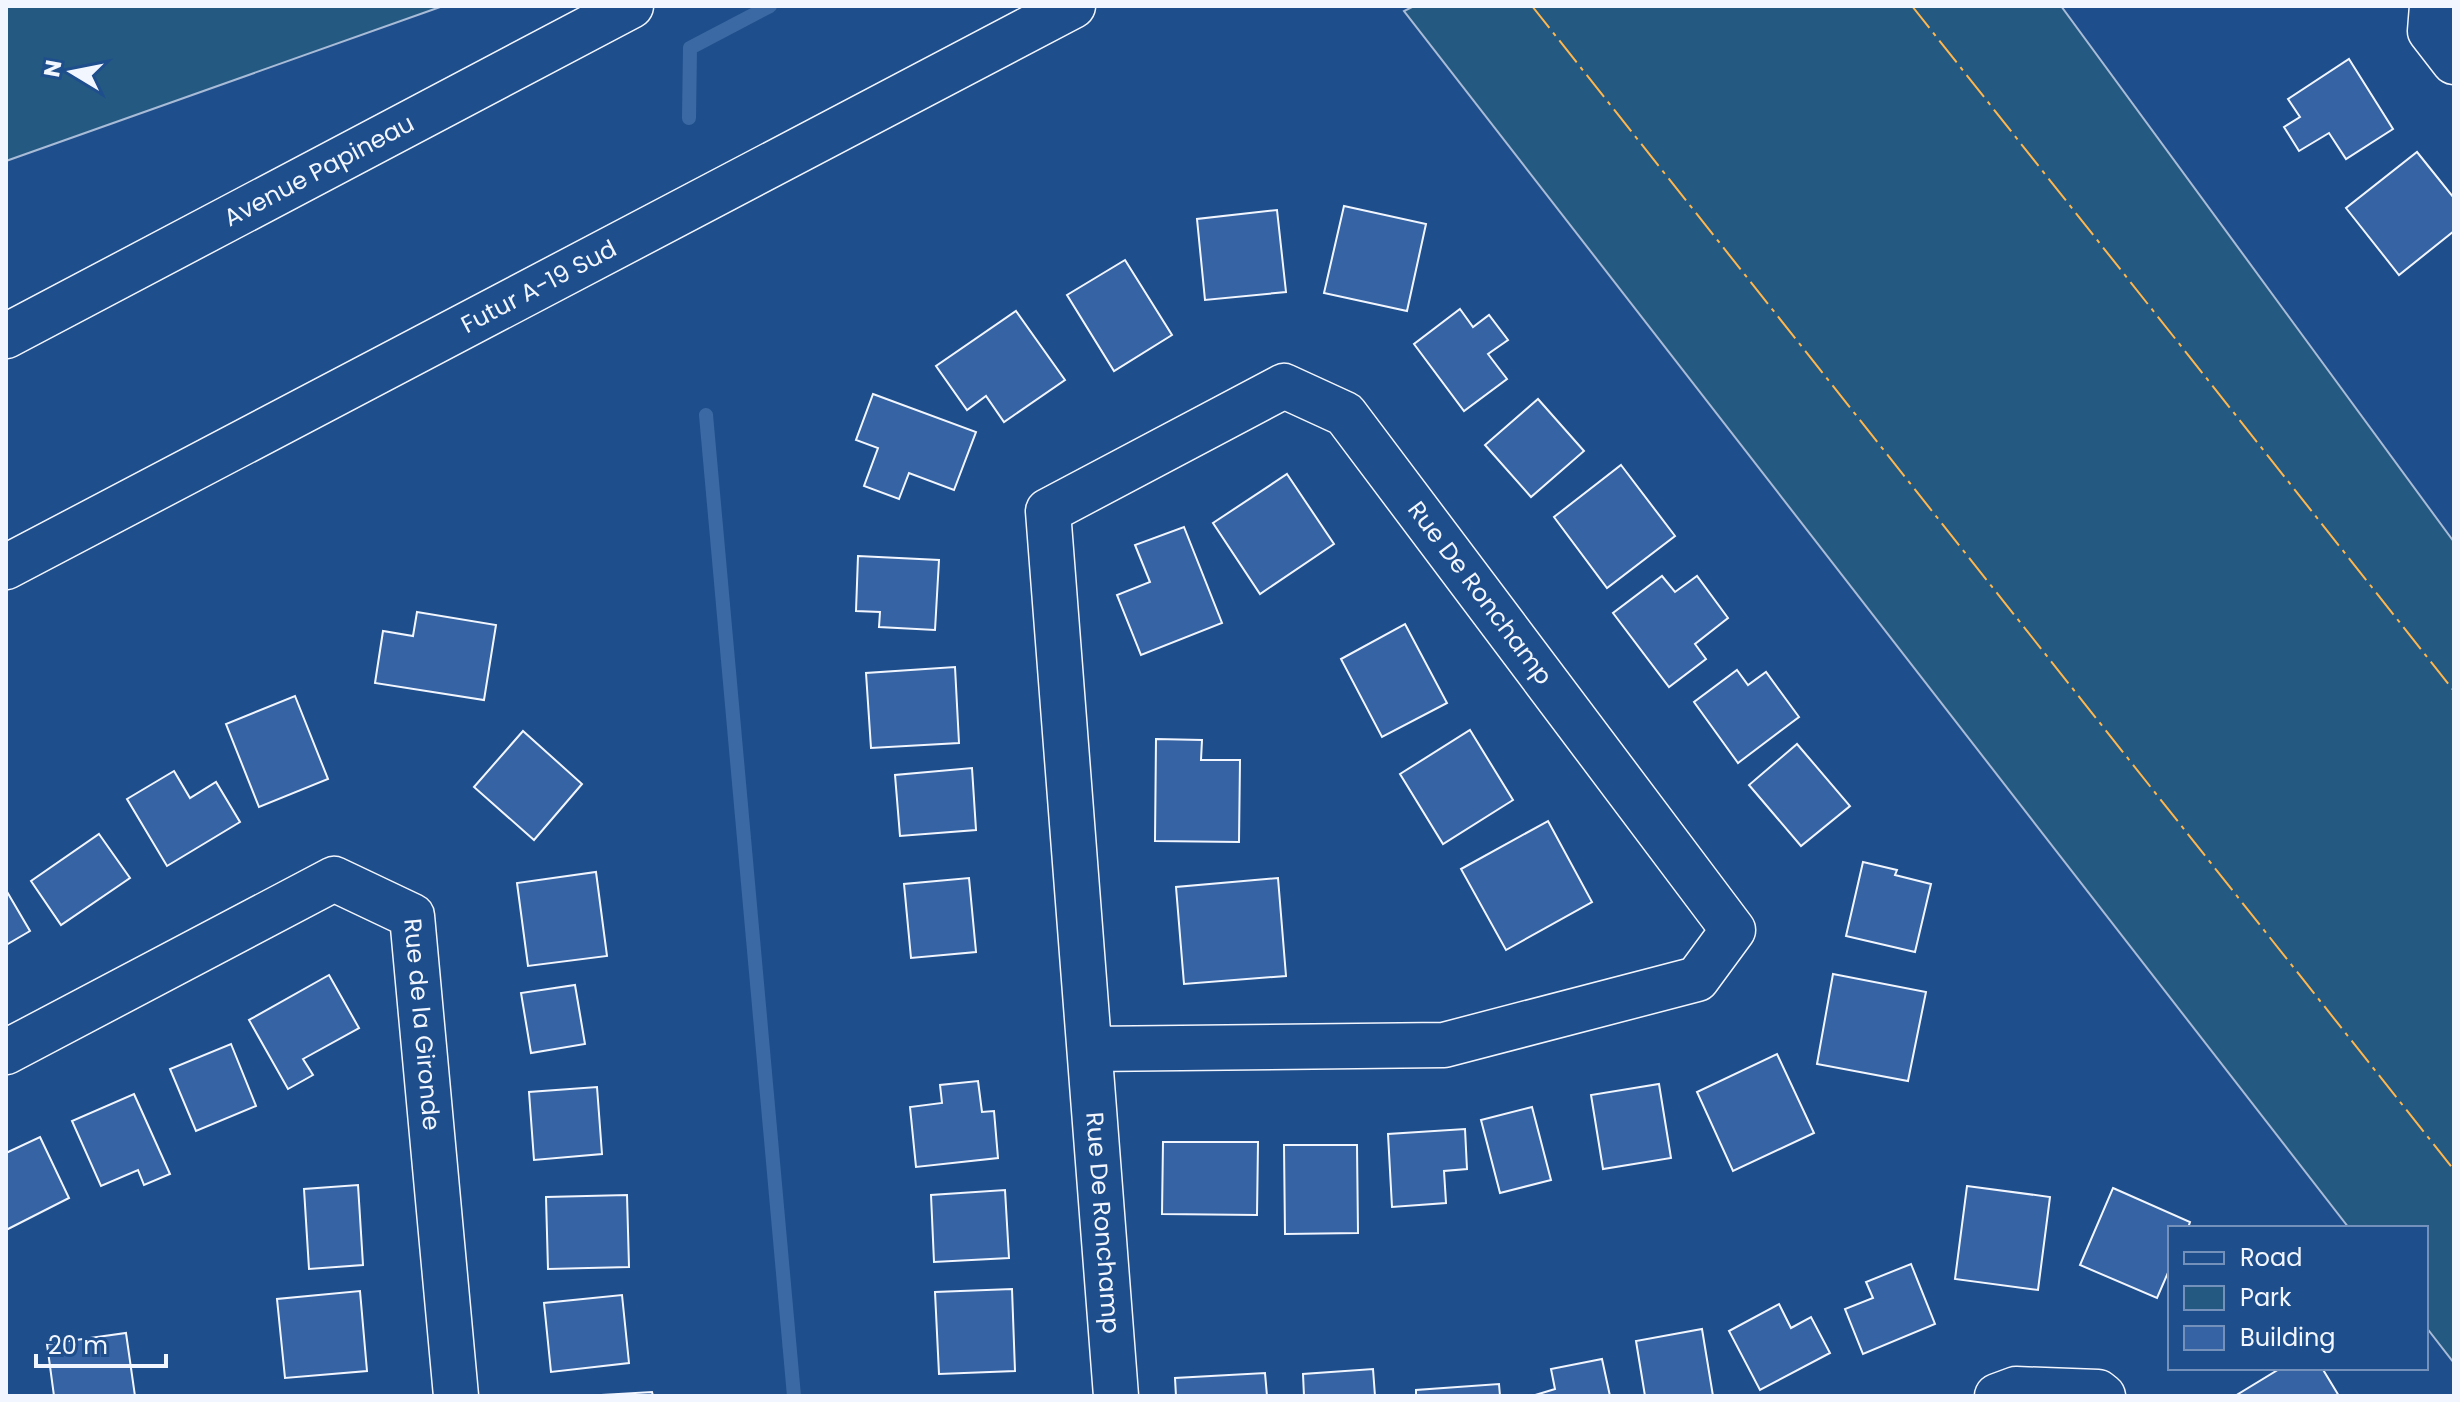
<svg xmlns="http://www.w3.org/2000/svg" width="2460" height="1402" viewBox="0 0 2460 1402" font-family="Poppins,sans-serif">
  <style>
    .green { fill: #245a82; stroke: #a8bbd7; stroke-width: 2 }
    .lines { fill: none; stroke-linecap: round; stroke-linejoin: round }
    .stream { stroke: #3b69a3; stroke-width: 14 }
    .building { fill: #3563a3; stroke: #f2f6ff; stroke-width: 2 }
    .minor-casing { stroke: #f2f6ff; stroke-width: 47 }
    .highway-casing { stroke: #f2f6ff; stroke-width: 47 }
    .minor { stroke: #1f4e8c; stroke-width: 44 }
    .highway { stroke: #1f4e8c; stroke-width: 44 }
    .power { stroke: #ffb74d; stroke-width: 2; stroke-dasharray: 28 6 4 6; stroke-linecap: butt }
    .labels { text-anchor: middle; stroke-width: 6; stroke-linejoin: round; paint-order: stroke }
    .street-label { font-size: 24px; fill: #f2f6ff; stroke: #1f4e8c }
  </style>
  <rect width="100%" height="100%" fill="#1f4e8c"/>
  <g class="green">
    <path d="M 6,6 L 443,6 L 6,161 Z"/>
    <path d="M 1414,6 L 2061,6 L 2454,542 L 2454,1363 L 2426,1327 L 2426,1228 L 2349,1228 L 1404,11 Z"/>
  </g>
  <g class="lines">
    <g class="stream">
      <path d="M 689,118 L 690,48 L 770,6"/>
      <path d="M 706,415 L 794,1396"/>
    </g>
  </g>
  <g class="building">
    <path d="M 2349,59 L 2393,129 L 2346,159 L 2329,133 L 2299,151 L 2284,127 L 2300,117 L 2288,99 Z"/>
    <path d="M 2417,152 L 2454,198 L 2454,231 L 2399,275 L 2346,208 Z"/>
    <path d="M 1344,206 L 1426,224 L 1407,311 L 1324,293 Z"/>
    <path d="M 1277,210 L 1286,292 L 1205,300 L 1197,219 Z"/>
    <path d="M 1125,260 L 1172,335 L 1114,371 L 1067,295 Z"/>
    <path d="M 1460,309 L 1473,327 L 1489,315 L 1508,340 L 1488,354 L 1507,379 L 1464,411 L 1414,344 Z"/>
    <path d="M 1016,311 L 1065,380 L 1004,422 L 986,396 L 967,410 L 936,366 Z"/>
    <path d="M 873,394 L 976,432 L 954,490 L 909,473 L 899,499 L 864,486 L 878,448 L 856,440 Z"/>
    <path d="M 1538,399 L 1584,451 L 1531,497 L 1485,445 Z"/>
    <path d="M 1621,465 L 1675,536 L 1607,588 L 1554,517 Z"/>
    <path d="M 1287,474 L 1334,544 L 1260,594 L 1213,523 Z"/>
    <path d="M 1184,527 L 1222,623 L 1141,655 L 1117,595 L 1150,582 L 1135,545 Z"/>
    <path d="M 858,556 L 939,560 L 935,630 L 879,627 L 880,612 L 856,611 Z"/>
    <path d="M 1662,576 L 1675,592 L 1697,576 L 1728,618 L 1695,644 L 1706,659 L 1669,687 L 1613,613 Z"/>
    <path d="M 417,612 L 496,625 L 484,700 L 375,683 L 383,631 L 413,636 Z"/>
    <path d="M 1405,624 L 1447,703 L 1382,737 L 1341,659 Z"/>
    <path d="M 955,667 L 959,743 L 871,748 L 866,673 Z"/>
    <path d="M 1737,670 L 1748,685 L 1766,672 L 1799,717 L 1738,763 L 1694,702 Z"/>
    <path d="M 295,696 L 328,779 L 259,807 L 226,724 Z"/>
    <path d="M 1470,730 L 1513,800 L 1443,844 L 1400,774 Z"/>
    <path d="M 523,731 L 582,784 L 534,840 L 474,787 Z"/>
    <path d="M 1156,739 L 1202,740 L 1201,760 L 1240,760 L 1239,842 L 1155,841 Z"/>
    <path d="M 1797,744 L 1850,806 L 1801,846 L 1749,785 Z"/>
    <path d="M 972,768 L 976,830 L 900,836 L 895,775 Z"/>
    <path d="M 174,771 L 190,798 L 216,782 L 240,822 L 167,866 L 127,799 Z"/>
    <path d="M 1548,821 L 1592,902 L 1506,950 L 1461,869 Z"/>
    <path d="M 99,834 L 130,878 L 61,925 L 31,881 Z"/>
    <path d="M 1863,862 L 1897,870 L 1895,875 L 1931,884 L 1915,952 L 1846,936 Z"/>
    <path d="M 596,872 L 607,956 L 528,966 L 517,883 Z"/>
    <path d="M 969,878 L 976,952 L 911,958 L 904,884 Z"/>
    <path d="M 1278,878 L 1286,976 L 1184,984 L 1176,887 Z"/>
    <path d="M 6,890 L 30,931 L 6,945 Z"/>
    <path d="M 1833,974 L 1926,992 L 1908,1081 L 1817,1064 Z"/>
    <path d="M 329,975 L 359,1028 L 303,1059 L 313,1075 L 288,1089 L 249,1020 Z"/>
    <path d="M 575,985 L 585,1044 L 531,1053 L 521,993 Z"/>
    <path d="M 231,1044 L 256,1106 L 196,1131 L 170,1069 Z"/>
    <path d="M 1777,1054 L 1814,1133 L 1733,1171 L 1697,1092 Z"/>
    <path d="M 978,1081 L 982,1112 L 994,1111 L 998,1158 L 916,1167 L 910,1107 L 942,1103 L 940,1085 Z"/>
    <path d="M 1659,1084 L 1671,1158 L 1603,1169 L 1591,1095 Z"/>
    <path d="M 597,1087 L 602,1154 L 534,1160 L 529,1092 Z"/>
    <path d="M 134,1094 L 170,1174 L 144,1185 L 138,1170 L 101,1186 L 72,1121 Z"/>
    <path d="M 1532,1107 L 1551,1180 L 1500,1193 L 1481,1120 Z"/>
    <path d="M 1465,1129 L 1467,1169 L 1444,1171 L 1446,1203 L 1392,1207 L 1388,1134 Z"/>
    <path d="M 40,1137 L 69,1198 L 6,1230 L 6,1153 Z"/>
    <path d="M 1163,1142 L 1258,1142 L 1257,1215 L 1162,1214 Z"/>
    <path d="M 1284,1145 L 1357,1145 L 1358,1233 L 1285,1234 Z"/>
    <path d="M 358,1185 L 363,1265 L 309,1269 L 304,1189 Z"/>
    <path d="M 1967,1186 L 2050,1197 L 2038,1290 L 1955,1279 Z"/>
    <path d="M 2113,1188 L 2190,1222 L 2188,1228 L 2170,1228 L 2170,1268 L 2157,1298 L 2080,1265 Z"/>
    <path d="M 1005,1190 L 1009,1258 L 934,1262 L 931,1195 Z"/>
    <path d="M 627,1195 L 629,1267 L 548,1269 L 546,1197 Z"/>
    <path d="M 1911,1264 L 1935,1324 L 1863,1354 L 1845,1309 L 1873,1298 L 1866,1282 Z"/>
    <path d="M 1012,1289 L 1015,1371 L 939,1374 L 935,1292 Z"/>
    <path d="M 360,1291 L 367,1371 L 285,1378 L 277,1299 Z"/>
    <path d="M 622,1295 L 629,1363 L 551,1372 L 544,1303 Z"/>
    <path d="M 1779,1304 L 1791,1328 L 1811,1317 L 1830,1353 L 1760,1390 L 1729,1331 Z"/>
    <path d="M 1702,1329 L 1713,1396 L 1645,1396 L 1636,1341 Z"/>
    <path d="M 126,1333 L 135,1396 L 54,1396 L 47,1344 Z"/>
    <path d="M 1602,1359 L 1610,1396 L 1532,1396 L 1555,1389 L 1551,1369 Z"/>
    <path d="M 2281,1368 L 2322,1368 L 2339,1396 L 2235,1396 Z"/>
    <path d="M 1373,1369 L 1375,1396 L 1304,1396 L 1303,1374 Z"/>
    <path d="M 1265,1373 L 1267,1396 L 1176,1396 L 1175,1378 Z"/>
    <path d="M 1499,1384 L 1500,1396 L 1416,1396 L 1416,1390 Z"/>
    <path d="M 652,1392 L 653,1396 L 584,1396 Z"/>
  </g>
  <g class="lines">
    <defs>
      <g id="minor">
        <path d="M 2432,6 L 2430,31 L 2454,62"/>
        <path id="s1" d="M 6,567 L 1073,6"/>
        <path id="s2" d="M 1090,1049 L 1444,1045 L 1697,979 L 1733,930 L 1345,414 L 1284,386 L 1048,511 L 1116,1396"/>
        <path id="s3" d="M 6,1052 L 334,879 L 412,916 L 456,1396"/>
        <path d="M 1997,1396 L 2016,1389 L 2098,1392 L 2103,1396"/>
      </g>
      <g id="highway">
        <path id="s4" d="M 6,336 L 631,6"/>
      </g>
    </defs>
    <use href="#minor" class="minor-casing"/>
    <use href="#highway" class="highway-casing"/>
    <use href="#minor" class="minor"/>
    <use href="#highway" class="highway"/>
    <g class="power">
      <path d="M 1532,6 L 2454,1170"/>
      <path d="M 1912,6 L 2454,691"/>
    </g>
  </g>
  <g class="labels">
    <g class="street-label">
      <text dy="8" stroke="none"><textPath href="#s4" startOffset="354">Avenue Papineau</textPath></text>
      <text dy="8" stroke="none"><textPath href="#s1" startOffset="602">Futur A-19 Sud</textPath></text>
      <text transform="translate(1480 593) rotate(53)" y="8">Rue De Ronchamp</text>
      <text dy="8" stroke="none"><textPath href="#s3" startOffset="566">Rue de la Gironde</textPath></text>
      <text dy="8" stroke="none"><textPath href="#s2" startOffset="2370">Rue De Ronchamp</textPath></text>
    </g>
  </g>
  <rect width="2460" height="1402" fill="none" stroke="#f2f6ff" stroke-width="16"/>
  <rect x="2168" y="1226" width="260" height="144" fill="#1f4e8c" stroke="#7391ba" stroke-width="2"/>
  <rect x="2184" y="1252" width="40" height="12" fill="#1f4e8c" stroke="#7391ba" stroke-width="2"/>
  <text x="2240" y="1266" font-size="24" fill="#f2f6ff">Road</text>
  <rect x="2184" y="1286" width="40" height="24" fill="#245a82" stroke="#7391ba" stroke-width="2"/>
  <text x="2240" y="1306" font-size="24" fill="#f2f6ff">Park</text>
  <rect x="2184" y="1326" width="40" height="24" fill="#3563a3" stroke="#7391ba" stroke-width="2"/>
  <text x="2240" y="1346" font-size="24" fill="#f2f6ff">Building</text>
  <g transform="translate(72 72) rotate(280)" stroke="#1f4e8c" stroke-width="6" paint-order="stroke">
  <path d="M0-6L14 30L0 20L-14 30Z" fill="#f2f6ff"/>
  <text y="-12" font-size="22" font-weight="bold" text-anchor="middle" fill="#f2f6ff">N</text>
  </g>
  <path d="M36 1354v12h130v-12" fill="none" stroke="#f2f6ff" stroke-width="4"/>
  <text x="48" y="1354" font-size="24" fill="#f2f6ff" stroke="#1f4e8c" stroke-width="6" paint-order="stroke">20 m</text>
</svg>
